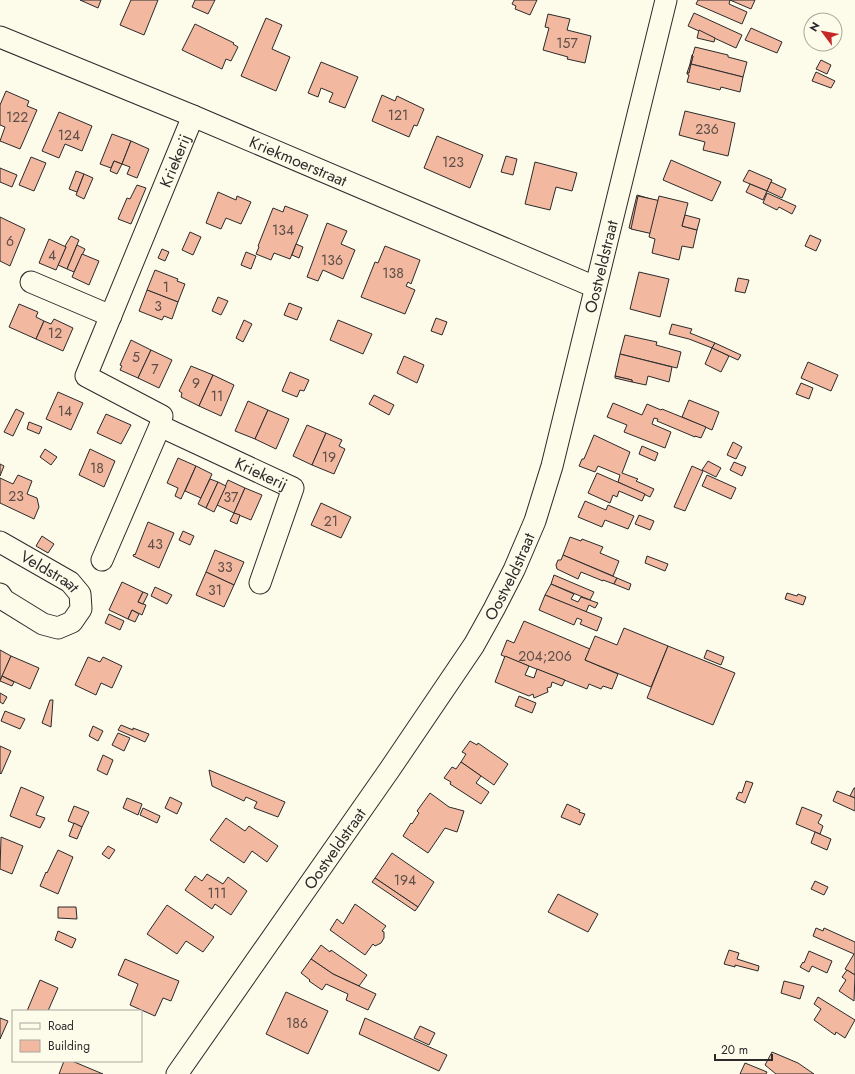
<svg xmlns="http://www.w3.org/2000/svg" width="855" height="1074" viewBox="0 0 855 1074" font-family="Jost,sans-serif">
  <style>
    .building { fill: #f2b8a0; stroke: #2b2b2b }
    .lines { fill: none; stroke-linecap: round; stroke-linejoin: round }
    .minor-casing { stroke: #2b2b2b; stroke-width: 23 }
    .minor { stroke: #fdfbea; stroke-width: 21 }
    .labels { text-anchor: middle; stroke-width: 3; stroke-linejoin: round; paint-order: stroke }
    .number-label { font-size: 14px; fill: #5d4e48 }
    .street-label { font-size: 16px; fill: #2b2b2b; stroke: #fdfbea }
  </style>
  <rect width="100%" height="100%" fill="#fdfbea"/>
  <g class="building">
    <path d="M 80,0 L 101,0 L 98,8 Z"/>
    <path d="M 131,0 L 158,0 L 144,35 L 120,25 Z"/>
    <path d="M 195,0 L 215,0 L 208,14 L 192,7 Z"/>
    <path d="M 514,0 L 537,0 L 530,15 L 515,9 L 516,6 L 512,4 Z"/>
    <path d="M 698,0 L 730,0 L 729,4 L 747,12 L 742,24 L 696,4 Z"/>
    <path d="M 730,0 L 755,0 L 751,9 Z"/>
    <path d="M 694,13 L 742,35 L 736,48 L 688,26 Z"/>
    <path d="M 548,14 L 570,19 L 567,30 L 591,36 L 585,63 L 567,59 L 568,57 L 543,50 L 549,28 L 545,27 Z"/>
    <path d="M 266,18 L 282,25 L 272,49 L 290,57 L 276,91 L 241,76 Z"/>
    <path d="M 810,22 L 811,22 L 811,30 L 807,28 Z"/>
    <path d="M 195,24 L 234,43 L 233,44 L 238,47 L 231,61 L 226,59 L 222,69 L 182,50 Z"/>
    <path d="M 751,28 L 782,42 L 777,53 L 745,40 Z"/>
    <path d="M 699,30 L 715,38 L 714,42 L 697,38 Z"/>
    <path d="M 695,47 L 728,55 L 728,57 L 747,62 L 743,77 L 691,64 L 693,56 L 692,55 L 693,54 Z"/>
    <path d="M 692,55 L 693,56 L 691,64 L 690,64 Z"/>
    <path d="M 821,60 L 831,65 L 827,74 L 816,69 Z"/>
    <path d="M 321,62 L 358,77 L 345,108 L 329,102 L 333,93 L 321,88 L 318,97 L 308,93 Z"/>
    <path d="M 690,64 L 691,64 L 689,73 L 687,73 Z"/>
    <path d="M 691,64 L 743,77 L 740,92 L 721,87 L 720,90 L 687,82 L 689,75 L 687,74 L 687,73 L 689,73 Z"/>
    <path d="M 816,72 L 835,81 L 831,88 L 812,81 Z"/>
    <path d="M 6,91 L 29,101 L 27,106 L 37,110 L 20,149 L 0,141 L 5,127 L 0,125 L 0,105 Z"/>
    <path d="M 382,95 L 395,101 L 397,96 L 424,109 L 417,126 L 414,125 L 409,137 L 372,121 Z"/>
    <path d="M 685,111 L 735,123 L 728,156 L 703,150 L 705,142 L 679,135 Z"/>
    <path d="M 59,112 L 92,126 L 82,151 L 65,144 L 59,158 L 42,151 Z"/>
    <path d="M 112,134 L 131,141 L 122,164 L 114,161 L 111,168 L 100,164 Z"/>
    <path d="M 437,136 L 483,155 L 470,188 L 424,168 Z"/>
    <path d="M 131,141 L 149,149 L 137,178 L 127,174 L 130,167 L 122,164 Z"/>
    <path d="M 506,156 L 517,159 L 513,175 L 501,172 Z"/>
    <path d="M 31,157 L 46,163 L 34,191 L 19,185 Z"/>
    <path d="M 671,160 L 721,182 L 712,201 L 663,180 Z"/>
    <path d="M 114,161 L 122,164 L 117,174 L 110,171 Z"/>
    <path d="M 535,162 L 577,173 L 572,191 L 556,187 L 550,210 L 525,204 Z"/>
    <path d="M 0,168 L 17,175 L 12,187 L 0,182 Z"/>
    <path d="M 749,170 L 772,180 L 767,191 L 743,181 Z"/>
    <path d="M 76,171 L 84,174 L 77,192 L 69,189 Z"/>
    <path d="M 84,174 L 93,178 L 84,199 L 76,195 Z"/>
    <path d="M 771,182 L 786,189 L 782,198 L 767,191 Z"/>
    <path d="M 750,184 L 767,191 L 763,200 L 746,192 Z"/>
    <path d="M 137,185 L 146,188 L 131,224 L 118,219 L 127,198 L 130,199 Z"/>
    <path d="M 218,192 L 236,200 L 237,196 L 251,202 L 241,224 L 226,218 L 221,229 L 206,223 Z"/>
    <path d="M 767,193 L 796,206 L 792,214 L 779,207 L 777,210 L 763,203 Z"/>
    <path d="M 637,195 L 658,201 L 650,233 L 629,228 Z"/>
    <path d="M 638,196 L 661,201 L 653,234 L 631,229 Z"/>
    <path d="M 659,196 L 688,203 L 682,226 L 697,230 L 693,248 L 682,246 L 679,260 L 652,253 L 655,239 L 649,237 Z"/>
    <path d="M 285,206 L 308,215 L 290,259 L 274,253 L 271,260 L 256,254 L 259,247 L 258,246 L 273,208 L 283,212 Z"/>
    <path d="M 685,215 L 700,219 L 697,230 L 682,226 Z"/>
    <path d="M 0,217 L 25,229 L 10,266 L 0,261 Z"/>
    <path d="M 327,223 L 347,231 L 341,244 L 355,250 L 343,279 L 323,270 L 318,281 L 307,277 Z"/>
    <path d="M 190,232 L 201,237 L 193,255 L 182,250 Z"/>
    <path d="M 810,235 L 821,240 L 816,251 L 805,246 Z"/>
    <path d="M 71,236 L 79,240 L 67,269 L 58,265 L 66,247 L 65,246 Z"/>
    <path d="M 49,239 L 66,247 L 56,270 L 39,263 Z"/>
    <path d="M 296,244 L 303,247 L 299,258 L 292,255 Z"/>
    <path d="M 77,245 L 85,249 L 74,272 L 67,269 Z"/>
    <path d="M 385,246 L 420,260 L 411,284 L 408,282 L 406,286 L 415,290 L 405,314 L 361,297 L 375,262 L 378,263 Z"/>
    <path d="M 162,249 L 169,252 L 165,261 L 158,258 Z"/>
    <path d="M 246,252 L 256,256 L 251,269 L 241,265 Z"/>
    <path d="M 82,254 L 99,261 L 89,285 L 72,277 Z"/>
    <path d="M 155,270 L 178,279 L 177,281 L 185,284 L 178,302 L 147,290 Z"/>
    <path d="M 639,272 L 669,279 L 660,317 L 630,309 Z"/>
    <path d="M 738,278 L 749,280 L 745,293 L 735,291 Z"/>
    <path d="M 147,290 L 178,302 L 172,319 L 164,316 L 162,320 L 139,311 Z"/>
    <path d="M 218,297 L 228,301 L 221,315 L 212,311 Z"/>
    <path d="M 289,303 L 302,308 L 297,320 L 284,315 Z"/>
    <path d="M 19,304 L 38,312 L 36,317 L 44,321 L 36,339 L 9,327 Z"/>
    <path d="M 436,318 L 447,322 L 442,335 L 431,331 Z"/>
    <path d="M 54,319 L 73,328 L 63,351 L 36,339 L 44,321 L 51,324 Z"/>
    <path d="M 244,320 L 252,324 L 243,342 L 236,338 Z"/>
    <path d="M 338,320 L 372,334 L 363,354 L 330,340 Z"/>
    <path d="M 672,324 L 692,329 L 690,333 L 715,343 L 712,348 L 689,339 L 669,334 Z"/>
    <path d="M 625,335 L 657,342 L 656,345 L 681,352 L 677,368 L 620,354 Z"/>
    <path d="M 131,340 L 151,350 L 138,378 L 120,370 L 122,366 L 120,365 Z"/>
    <path d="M 715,343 L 741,355 L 738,360 L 712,348 Z"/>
    <path d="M 712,348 L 729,356 L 721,372 L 705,364 Z"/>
    <path d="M 151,350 L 172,360 L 159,388 L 138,378 Z"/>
    <path d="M 620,354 L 672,367 L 669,382 L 648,376 L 646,385 L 632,382 L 632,380 L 615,376 Z"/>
    <path d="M 404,356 L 424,365 L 417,383 L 397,373 Z"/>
    <path d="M 808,362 L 838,375 L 831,391 L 801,378 Z"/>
    <path d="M 191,366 L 213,375 L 199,406 L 181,397 L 182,393 L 179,391 Z"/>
    <path d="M 290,372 L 309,380 L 304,391 L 300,390 L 297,397 L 282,391 Z"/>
    <path d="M 213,375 L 234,385 L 221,416 L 199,406 Z"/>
    <path d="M 615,376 L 632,380 L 632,382 L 615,378 Z"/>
    <path d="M 801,383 L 813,388 L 809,399 L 796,394 Z"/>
    <path d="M 58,392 L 83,403 L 71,430 L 46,419 Z"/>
    <path d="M 374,395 L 394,405 L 389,415 L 369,404 Z"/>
    <path d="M 689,400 L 719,412 L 712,430 L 682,417 Z"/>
    <path d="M 248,401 L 268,410 L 255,439 L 235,431 Z"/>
    <path d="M 613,403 L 642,415 L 647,404 L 661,410 L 662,409 L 706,427 L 701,438 L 695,436 L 695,437 L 657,421 L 658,419 L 654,418 L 652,424 L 671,432 L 665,448 L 624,432 L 627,425 L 607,417 Z"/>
    <path d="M 16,409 L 24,413 L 13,436 L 4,432 Z"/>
    <path d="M 268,410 L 289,419 L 276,449 L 255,439 Z"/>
    <path d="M 106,414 L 131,425 L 121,444 L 97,433 Z"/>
    <path d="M 29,422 L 42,427 L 39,434 L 27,429 Z"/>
    <path d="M 307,425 L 326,433 L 312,465 L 293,456 Z"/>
    <path d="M 326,433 L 342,440 L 339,446 L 345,449 L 334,474 L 312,465 Z"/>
    <path d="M 594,435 L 630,452 L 622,473 L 638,479 L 636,481 L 654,489 L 650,497 L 618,482 L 620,475 L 598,466 L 595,472 L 579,466 L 582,459 L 584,459 Z"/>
    <path d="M 733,442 L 742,447 L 736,459 L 727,455 Z"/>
    <path d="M 642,446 L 658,453 L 655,461 L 639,454 Z"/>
    <path d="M 45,449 L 57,457 L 51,465 L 40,457 Z"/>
    <path d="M 90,449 L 115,461 L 104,487 L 79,475 Z"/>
    <path d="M 178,458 L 196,466 L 181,499 L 175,496 L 178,488 L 167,483 Z"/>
    <path d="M 708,461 L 721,468 L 716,477 L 702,470 Z"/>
    <path d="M 734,462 L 746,467 L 742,476 L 730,470 Z"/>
    <path d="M 0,464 L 4,466 L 0,476 Z"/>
    <path d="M 196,466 L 212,474 L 201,498 L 185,491 Z"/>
    <path d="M 692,466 L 703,471 L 685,511 L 674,507 Z"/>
    <path d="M 597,473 L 645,494 L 642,501 L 619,491 L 617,497 L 613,495 L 610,503 L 588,493 Z"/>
    <path d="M 18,475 L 32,481 L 27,494 L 37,498 L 39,507 L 34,519 L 0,503 L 0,478 L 13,484 Z"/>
    <path d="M 707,475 L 736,488 L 731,499 L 702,486 Z"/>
    <path d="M 210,479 L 218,482 L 206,508 L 198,504 Z"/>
    <path d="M 228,480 L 245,488 L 234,513 L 217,505 Z"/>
    <path d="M 218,482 L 226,486 L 214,512 L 206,508 Z"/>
    <path d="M 245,488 L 262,495 L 251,520 L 234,513 Z"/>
    <path d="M 585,501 L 606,510 L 608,505 L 634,516 L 628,529 L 605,520 L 602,527 L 578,517 Z"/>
    <path d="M 321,503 L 351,517 L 341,538 L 311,525 Z"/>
    <path d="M 234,513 L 240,515 L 237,524 L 230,521 Z"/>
    <path d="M 639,515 L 654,521 L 650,530 L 635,524 Z"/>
    <path d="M 148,522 L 174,533 L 159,568 L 133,556 L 134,554 L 135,555 Z"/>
    <path d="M 183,531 L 194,536 L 190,545 L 179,540 Z"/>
    <path d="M 42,536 L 54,544 L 48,553 L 36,546 Z"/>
    <path d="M 570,537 L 581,541 L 582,539 L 603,547 L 600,553 L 619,561 L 613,576 L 563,555 Z"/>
    <path d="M 215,550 L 244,562 L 234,585 L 206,572 Z"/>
    <path d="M 563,555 L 617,578 L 614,584 L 603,580 L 603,581 L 581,572 L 578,579 L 557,569 L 556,565 L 558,560 L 561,560 Z"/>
    <path d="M 647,556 L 668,564 L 665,571 L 645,563 Z"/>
    <path d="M 206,572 L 234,585 L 224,607 L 196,595 Z"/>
    <path d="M 554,575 L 594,592 L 590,600 L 551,584 Z"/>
    <path d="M 617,578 L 631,584 L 629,590 L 614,584 Z"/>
    <path d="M 122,582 L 143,592 L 138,602 L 146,605 L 142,615 L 132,610 L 128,619 L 109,610 Z"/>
    <path d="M 551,584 L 574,594 L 571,599 L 578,602 L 581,597 L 598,603 L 595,608 L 589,605 L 586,612 L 545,595 Z"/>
    <path d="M 155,587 L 172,595 L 167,604 L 151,596 Z"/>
    <path d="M 143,592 L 148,594 L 143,604 L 138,602 Z"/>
    <path d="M 787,593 L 797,596 L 798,594 L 806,597 L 803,605 L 785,599 Z"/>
    <path d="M 545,595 L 602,618 L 597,631 L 580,624 L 582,620 L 577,618 L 574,625 L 539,610 Z"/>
    <path d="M 132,610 L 139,614 L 135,622 L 128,619 Z"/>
    <path d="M 109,614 L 124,621 L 120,630 L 105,623 Z"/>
    <path d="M 524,621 L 590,649 L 585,660 L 618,674 L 612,689 L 603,686 L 601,689 L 589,684 L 587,689 L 501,655 L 507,640 L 514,643 Z"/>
    <path d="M 624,628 L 668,646 L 651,687 L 585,660 L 595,636 L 617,645 Z"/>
    <path d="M 668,646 L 735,673 L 713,725 L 647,698 Z"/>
    <path d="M 0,650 L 11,656 L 1,679 L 0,679 Z"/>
    <path d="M 707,650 L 724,657 L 721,665 L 704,658 Z"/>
    <path d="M 11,656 L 39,668 L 30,689 L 2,676 Z"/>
    <path d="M 505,656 L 529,666 L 525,675 L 534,678 L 537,669 L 565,680 L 562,686 L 552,682 L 551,687 L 547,688 L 548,692 L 534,698 L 533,694 L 529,696 L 495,682 Z"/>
    <path d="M 88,657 L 100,662 L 103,657 L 122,666 L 112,688 L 101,683 L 96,695 L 75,685 Z"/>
    <path d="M 2,676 L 14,682 L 12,686 L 0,681 Z"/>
    <path d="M 0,693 L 7,697 L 3,704 L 0,702 Z"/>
    <path d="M 519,696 L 536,703 L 532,713 L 515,706 Z"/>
    <path d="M 50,700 L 53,700 L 51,727 L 42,723 Z"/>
    <path d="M 5,711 L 25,719 L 20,729 L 1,721 Z"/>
    <path d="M 121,725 L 133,730 L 133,728 L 149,734 L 145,742 L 118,730 Z"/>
    <path d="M 93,726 L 103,731 L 98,741 L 89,736 Z"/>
    <path d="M 118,733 L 130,738 L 124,751 L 112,745 Z"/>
    <path d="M 470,741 L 477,745 L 478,743 L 508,764 L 494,785 L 461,762 L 466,754 L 462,752 Z"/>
    <path d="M 0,746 L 11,751 L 1,774 L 0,773 Z"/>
    <path d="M 103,755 L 113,760 L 107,775 L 97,770 Z"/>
    <path d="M 461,762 L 481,776 L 476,783 L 489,792 L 481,804 L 450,784 L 451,782 L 444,778 L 452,767 L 456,769 Z"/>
    <path d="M 209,770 L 285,802 L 278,817 L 254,808 L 257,802 L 246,797 L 244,801 L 212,786 Z"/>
    <path d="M 746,781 L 753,783 L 745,803 L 736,799 L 739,792 L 742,793 Z"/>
    <path d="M 21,787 L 44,797 L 36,815 L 45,818 L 40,828 L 10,816 Z"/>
    <path d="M 854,788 L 855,788 L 855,798 L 850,796 Z"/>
    <path d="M 837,791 L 855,798 L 855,811 L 833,801 Z"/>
    <path d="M 430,793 L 449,807 L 464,811 L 457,832 L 445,828 L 428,853 L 403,836 L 411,823 L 412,824 L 419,813 L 417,811 Z"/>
    <path d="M 170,797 L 182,803 L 177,814 L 165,808 Z"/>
    <path d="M 127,798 L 142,804 L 138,815 L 123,808 Z"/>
    <path d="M 567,804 L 580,810 L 579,812 L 585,814 L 580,825 L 561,817 Z"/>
    <path d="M 74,806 L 89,812 L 82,827 L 68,821 Z"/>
    <path d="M 802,807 L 822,815 L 818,823 L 823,826 L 820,834 L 796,824 Z"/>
    <path d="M 143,808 L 160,816 L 157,823 L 140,815 Z"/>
    <path d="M 226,818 L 245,831 L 249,826 L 278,846 L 267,862 L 252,851 L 244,863 L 210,840 Z"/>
    <path d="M 74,823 L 82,827 L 77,839 L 69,836 Z"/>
    <path d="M 815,832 L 831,839 L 827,850 L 811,843 Z"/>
    <path d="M 1,837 L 23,846 L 12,874 L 0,869 Z"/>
    <path d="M 108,846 L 115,850 L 109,859 L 102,854 Z"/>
    <path d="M 58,850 L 73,857 L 58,894 L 40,886 L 46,872 L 47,873 Z"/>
    <path d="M 392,853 L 434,882 L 418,907 L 375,878 Z"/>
    <path d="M 207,874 L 223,884 L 228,877 L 247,891 L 231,915 L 215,904 L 212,909 L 185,890 L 195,876 L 202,881 Z"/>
    <path d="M 375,878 L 418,907 L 415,911 L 372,882 Z"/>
    <path d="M 815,881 L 828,887 L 824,895 L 811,889 Z"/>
    <path d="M 558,894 L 598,914 L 588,932 L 548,912 Z"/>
    <path d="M 355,904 L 386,926 L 382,931 L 384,932 L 384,938 L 381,943 L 375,946 L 373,944 L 365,955 L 330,930 L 337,919 L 343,924 Z"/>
    <path d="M 167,905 L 214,937 L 203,952 L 186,941 L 177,954 L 147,934 Z"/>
    <path d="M 58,907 L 76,907 L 77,919 L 58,918 Z"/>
    <path d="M 816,928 L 823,931 L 824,928 L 855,942 L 855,975 L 845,969 L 854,954 L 813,936 Z"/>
    <path d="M 58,931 L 76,939 L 72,948 L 55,940 Z"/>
    <path d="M 321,945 L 330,952 L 331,950 L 367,975 L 359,986 L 333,974 L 311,959 Z"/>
    <path d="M 729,950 L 739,953 L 737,959 L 759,966 L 758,971 L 735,965 L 735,967 L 724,964 Z"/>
    <path d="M 809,951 L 832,961 L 827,973 L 812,966 L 809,972 L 800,967 L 803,962 L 804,963 Z"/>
    <path d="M 125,959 L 179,981 L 171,1001 L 163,998 L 155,1016 L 130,1005 L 138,984 L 118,975 Z"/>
    <path d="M 311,959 L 333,974 L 376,994 L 368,1010 L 346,1000 L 348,994 L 326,984 L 322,990 L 309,981 L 310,980 L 301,973 Z"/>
    <path d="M 847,970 L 855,975 L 854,1001 L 839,991 L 846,980 L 842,977 Z"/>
    <path d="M 40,980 L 58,988 L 48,1011 L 27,1011 Z"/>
    <path d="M 784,981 L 804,986 L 800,999 L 781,993 Z"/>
    <path d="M 286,992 L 328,1011 L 308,1054 L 266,1034 Z"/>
    <path d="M 818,997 L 855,1020 L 845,1038 L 836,1032 L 835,1035 L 814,1020 L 821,1009 L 814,1004 Z"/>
    <path d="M 0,1018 L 8,1021 L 0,1039 Z"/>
    <path d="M 365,1018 L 447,1055 L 439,1071 L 359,1034 Z"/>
    <path d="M 420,1026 L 435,1033 L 429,1045 L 414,1038 Z"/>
    <path d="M 772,1052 L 798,1063 L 814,1074 L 776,1074 L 765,1065 Z"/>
    <path d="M 64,1061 L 72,1061 L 103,1074 L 59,1074 Z"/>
    <path d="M 745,1063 L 767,1072 L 766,1074 L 740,1074 Z"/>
  </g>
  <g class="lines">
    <defs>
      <g id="minor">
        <path id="s1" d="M 0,37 L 193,116 L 595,287"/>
        <path d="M 31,282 L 111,316"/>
        <path id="s2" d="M 160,426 L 293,488 L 260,583"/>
        <path id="s3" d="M 0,542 L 70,582 L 80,594 L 81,609 L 72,622 L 58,628 L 43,624 L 4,600 L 0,594"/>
        <path id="s4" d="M 102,560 L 160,426 L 162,416 L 86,376 L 193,116"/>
        <path id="s5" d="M 177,1074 L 390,769 L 474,645 L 494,609 L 514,570 L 535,521 L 552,466 L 666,0"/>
      </g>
    </defs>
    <use href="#minor" class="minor-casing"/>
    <use href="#minor" class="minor"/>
  </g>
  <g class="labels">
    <g class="number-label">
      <text x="567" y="48">157</text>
      <text x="398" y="120">121</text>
      <text x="17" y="122">122</text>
      <text x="707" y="134">236</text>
      <text x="69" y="140">124</text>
      <text x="453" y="167">123</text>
      <text x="283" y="235">134</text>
      <text x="10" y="246">6</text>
      <text x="52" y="260">4</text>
      <text x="332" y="265">136</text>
      <text x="393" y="278">138</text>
      <text x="166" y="292">1</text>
      <text x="158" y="311">3</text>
      <text x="55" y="338">12</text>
      <text x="136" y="362">5</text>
      <text x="155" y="374">7</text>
      <text x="196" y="388">9</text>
      <text x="217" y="401">11</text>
      <text x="65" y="416">14</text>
      <text x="329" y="462">19</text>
      <text x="97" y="473">18</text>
      <text x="16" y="501">23</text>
      <text x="231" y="502">37</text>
      <text x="331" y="526">21</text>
      <text x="155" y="549">43</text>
      <text x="225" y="572">33</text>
      <text x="215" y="595">31</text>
      <text x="545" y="661">204;206</text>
      <text x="405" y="885">194</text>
      <text x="217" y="898">111</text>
      <text x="297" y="1028">186</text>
    </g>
    <g class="street-label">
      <text dy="6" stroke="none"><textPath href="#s4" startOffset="475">Kriekerij</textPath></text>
      <text dy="6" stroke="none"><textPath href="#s1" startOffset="323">Kriekmoerstraat</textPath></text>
      <text dy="6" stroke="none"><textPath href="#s5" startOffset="923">Oostveldstraat</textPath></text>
      <text dy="6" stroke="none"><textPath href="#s2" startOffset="112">Kriekerij</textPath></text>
      <text dy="6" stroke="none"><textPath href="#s3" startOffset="58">Veldstraat</textPath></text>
      <text dy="6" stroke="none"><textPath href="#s5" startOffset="599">Oostveldstraat</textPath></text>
      <text dy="6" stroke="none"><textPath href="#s5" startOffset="275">Oostveldstraat</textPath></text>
    </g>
  </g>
  <rect x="12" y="1010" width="130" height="52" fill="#fdfbea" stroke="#a9a89e"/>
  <rect x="20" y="1023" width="20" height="6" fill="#fdfbea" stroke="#a9a89e"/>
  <text x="48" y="1030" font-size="12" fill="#2b2b2b">Road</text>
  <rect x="20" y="1040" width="20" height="12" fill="#f2b8a0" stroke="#a9a89e"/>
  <text x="48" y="1050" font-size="12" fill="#2b2b2b">Building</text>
  <g transform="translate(823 32) rotate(302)"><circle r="19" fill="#fdfbea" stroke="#a9a89e"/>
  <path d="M0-3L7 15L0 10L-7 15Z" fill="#c62828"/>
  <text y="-6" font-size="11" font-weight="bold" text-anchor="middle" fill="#2b2b2b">N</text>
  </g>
  <path d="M715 1054v6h57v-6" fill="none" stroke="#2b2b2b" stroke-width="2"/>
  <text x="721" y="1054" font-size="12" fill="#2b2b2b" stroke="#fdfbea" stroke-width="3" paint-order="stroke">20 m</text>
</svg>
